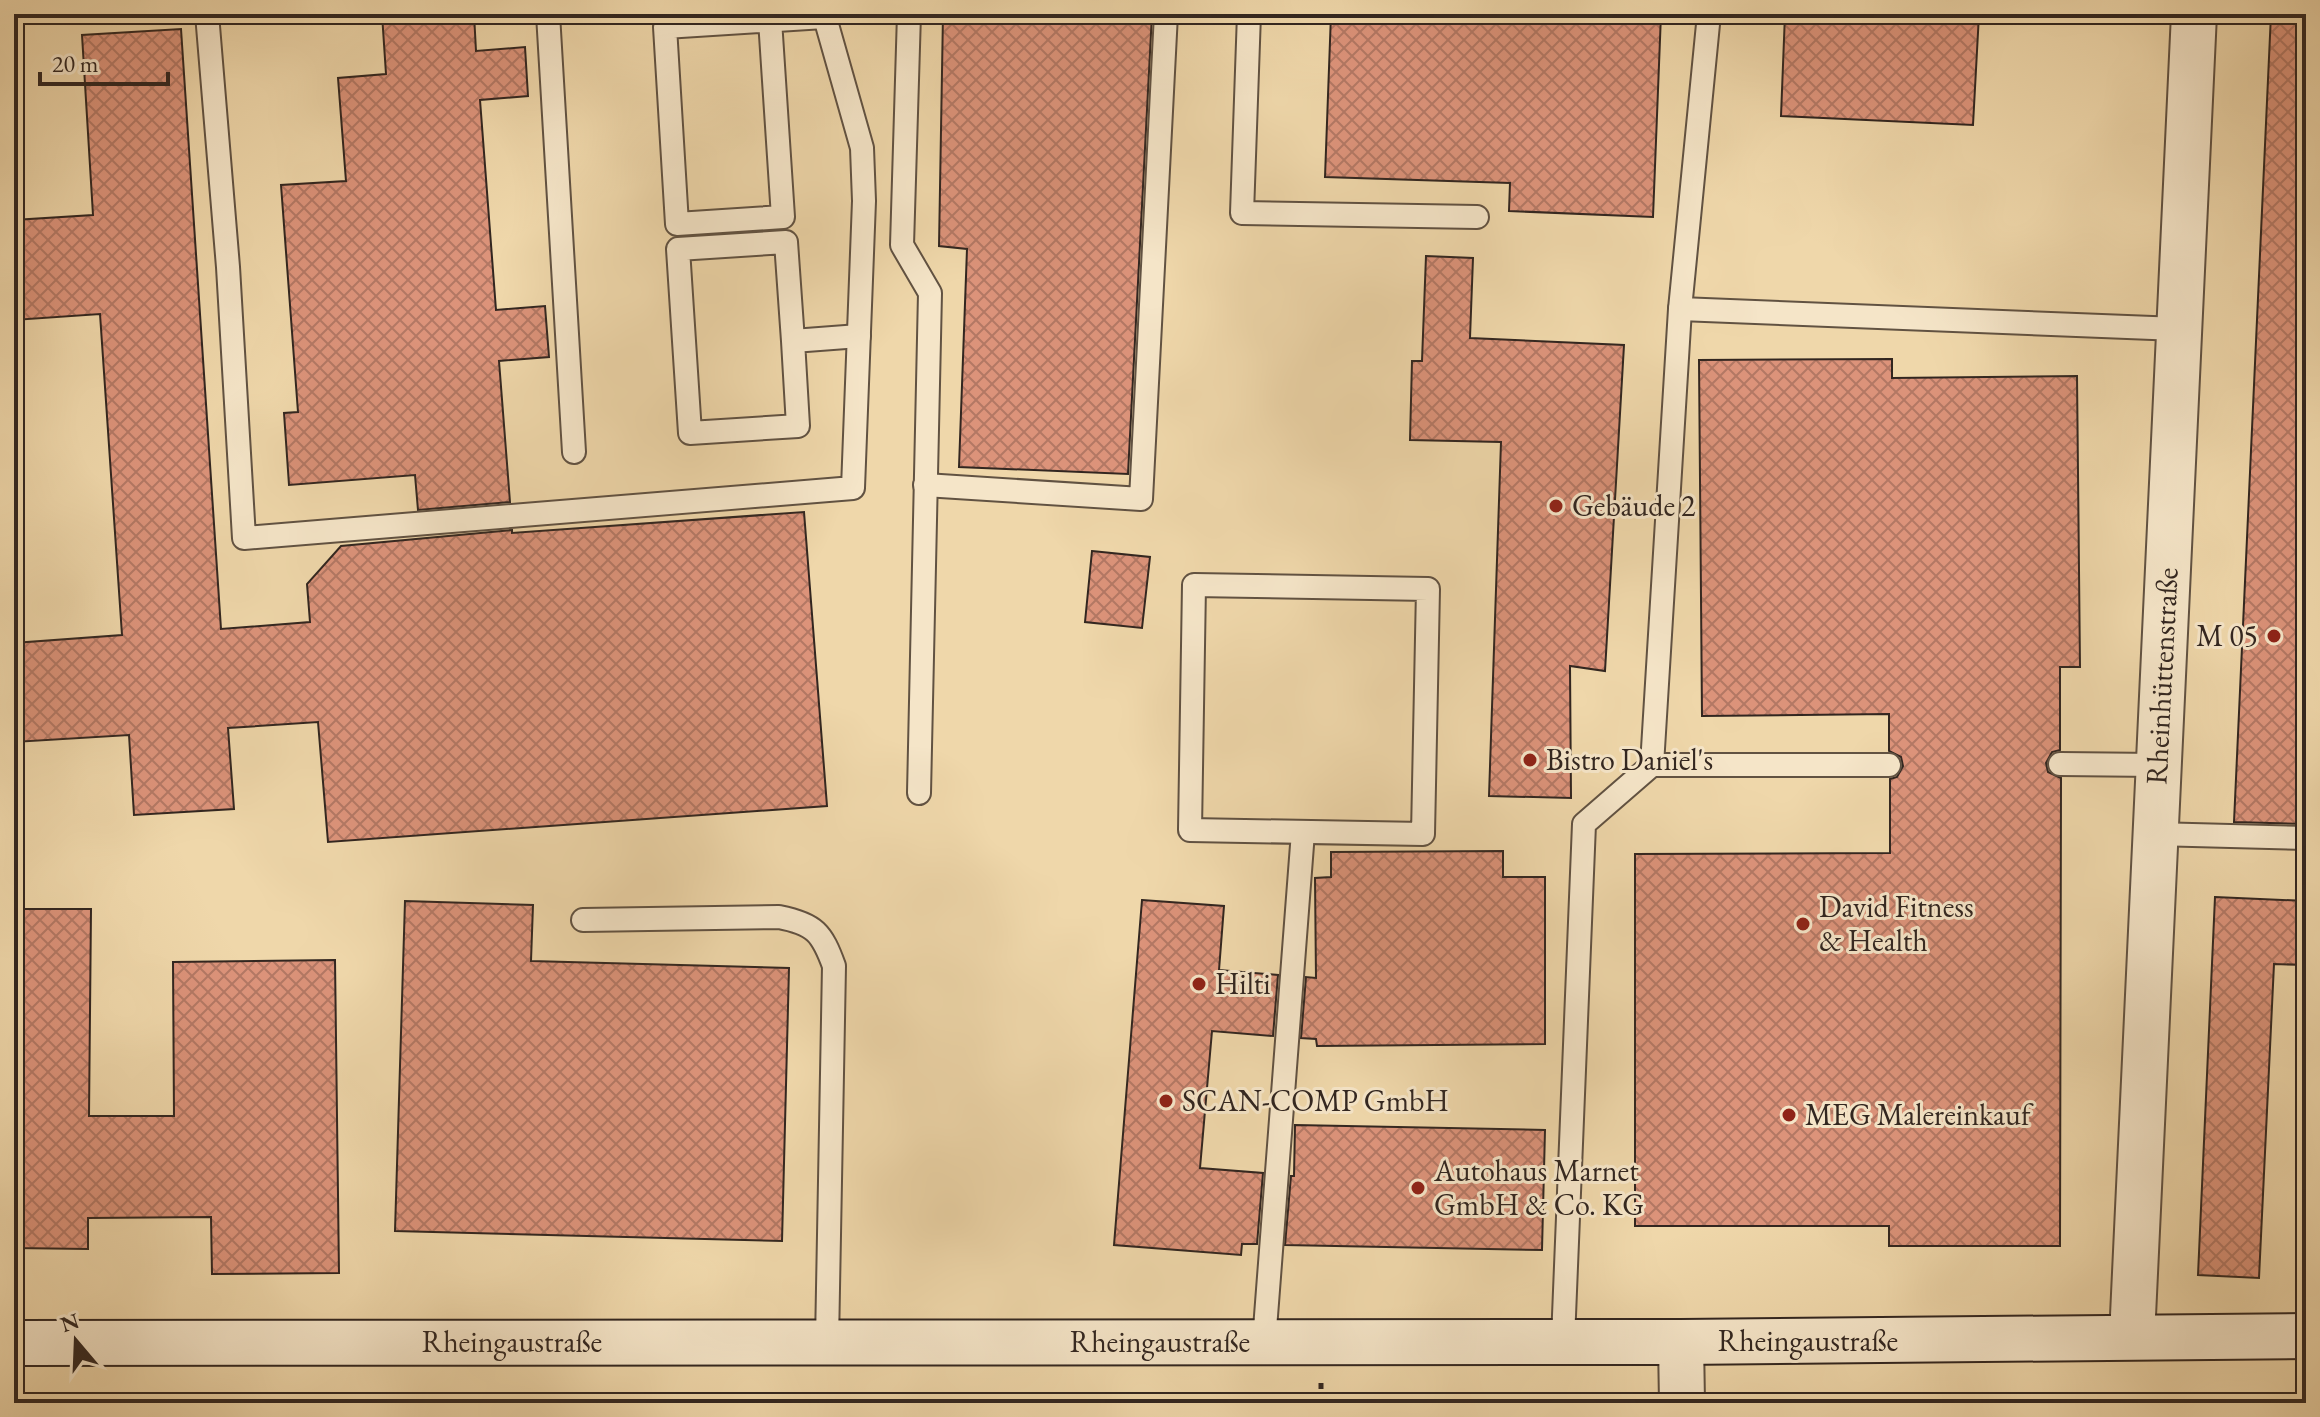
<svg xmlns="http://www.w3.org/2000/svg" width="2320" height="1417" viewBox="0 0 2320 1417" font-family="'EB Garamond',serif">
  <style>
    .building { fill: url(#building-cross-hatch); stroke: #322620; stroke-width: 2 }
    .lines { fill: none; stroke-linecap: round; stroke-linejoin: round }
    .lane-casing { stroke: #615242; stroke-width: 26 }
    .street-casing { stroke: #615242; stroke-width: 48 }
    .secondary-casing { stroke: #322620; stroke-width: 48 }
    .path { stroke: #322620; stroke-width: 5; stroke-dasharray: 6 4; stroke-linecap: butt }
    .lane { stroke: #f5e5c8; stroke-width: 22 }
    .street { stroke: #f5e5c8; stroke-width: 44 }
    .secondary { stroke: #f5e5c8; stroke-width: 44 }
    .poi-dot { fill: #8f2418; stroke: #f5e5c8; stroke-width: 3 }
    .labels { text-anchor: middle; stroke-width: 6; stroke-linejoin: round; paint-order: stroke }
    .poi-label { font-size: 30px; fill: #322620; stroke: #f5e5c8; text-anchor: start }
    .street-label { font-size: 30px; fill: #322620; stroke: #f5e5c8 }
  </style>
  <defs>
    <pattern id="building-cross-hatch" width="8" height="8" patternUnits="userSpaceOnUse" patternTransform="scale(2)"><rect width="8" height="8" fill="#dc937a"/><path d="M0 0l8 8M0 8l8-8" fill="none" stroke="#b37864"/></pattern>
  </defs>
  <rect width="100%" height="100%" fill="#efd7aa"/>
  <filter id="stains"><feTurbulence type="fractalNoise" baseFrequency=".0025" numOctaves="4"/><feColorMatrix values="0 0 0 0 .2 0 0 0 0 .09 0 0 0 0 .02 0 0 0 .5 -.17"/></filter>
  <radialGradient id="worn" r=".72"><stop offset=".6" stop-color="#630" stop-opacity="0"/><stop offset="1" stop-color="#630" stop-opacity=".3"/></radialGradient>
  <g class="building">
    <path d="M 382,14 L 474,14 L 476,51 L 525,47 L 528,96 L 480,100 L 496,310 L 545,306 L 549,357 L 499,361 L 510,502 L 418,510 L 415,475 L 289,485 L 284,413 L 298,412 L 281,185 L 346,181 L 338,78 L 386,74 Z"/>
    <path d="M 943,14 L 1152,14 L 1128,474 L 959,467 L 967,249 L 939,246 Z"/>
    <path d="M 1331,14 L 1661,14 L 1653,217 L 1509,211 L 1510,183 L 1325,177 Z"/>
    <path d="M 1785,14 L 1979,14 L 1973,125 L 1781,116 Z"/>
    <path d="M 2271,14 L 2306,14 L 2306,824 L 2234,822 Z"/>
    <path d="M 181,29 L 221,629 L 310,622 L 307,584 L 341,546 L 512,530 L 512,533 L 804,512 L 827,806 L 328,842 L 318,722 L 228,728 L 234,809 L 134,815 L 129,735 L 14,742 L 14,643 L 122,635 L 100,314 L 14,320 L 14,220 L 93,215 L 82,35 Z"/>
    <path d="M 1426,256 L 1473,258 L 1470,338 L 1624,345 L 1605,671 L 1570,666 L 1571,798 L 1489,796 L 1501,442 L 1410,440 L 1412,361 L 1422,361 Z"/>
    <path d="M 1892,359 L 1892,378 L 2077,376 L 2080,667 L 2060,667 L 2060,750 L 2052,752 L 2046,763 L 2048,772 L 2061,778 L 2060,1246 L 1889,1246 L 1889,1226 L 1635,1226 L 1635,854 L 1890,853 L 1890,779 L 1897,777 L 1903,766 L 1901,757 L 1889,751 L 1889,714 L 1702,716 L 1699,360 Z"/>
    <path d="M 1092,551 L 1150,557 L 1142,628 L 1085,622 Z"/>
    <path d="M 1503,851 L 1503,877 L 1545,877 L 1545,1044 L 1317,1046 L 1316,1039 L 1301,1038 L 1306,977 L 1316,978 L 1315,878 L 1331,877 L 1331,852 Z"/>
    <path d="M 2215,897 L 2306,901 L 2306,965 L 2274,964 L 2259,1278 L 2198,1275 Z"/>
    <path d="M 1142,900 L 1224,906 L 1219,970 L 1278,975 L 1273,1036 L 1212,1031 L 1200,1168 L 1263,1173 L 1257,1244 L 1242,1244 L 1241,1255 L 1114,1245 Z"/>
    <path d="M 405,901 L 533,905 L 531,961 L 789,968 L 782,1241 L 395,1231 Z"/>
    <path d="M 16,909 L 91,909 L 89,1116 L 174,1116 L 173,962 L 335,960 L 339,1273 L 212,1274 L 211,1217 L 88,1218 L 88,1249 L 14,1248 Z"/>
    <path d="M 1295,1125 L 1545,1130 L 1542,1250 L 1285,1245 L 1291,1176 L 1294,1176 Z"/>
  </g>
  <g class="lines">
    <defs>
      <g id="lane">
        <path d="M 207,14 L 228,267 L 244,538 L 853,488 L 864,201 L 862,148 L 824,14"/>
        <path d="M 548,14 L 574,452"/>
        <path d="M 909,14 L 902,245 L 930,293 L 919,793"/>
        <path d="M 1249,14 L 1242,213 L 1477,217"/>
        <path d="M 770,20 L 783,217 L 677,224 L 665,27 L 824,17"/>
        <path d="M 1680,309 L 2178,329"/>
        <path d="M 793,341 L 798,426 L 690,433 L 678,249 L 786,242 L 793,341 L 859,336"/>
        <path d="M 925,485 L 1141,499 L 1166,14"/>
        <path d="M 1194,585 L 1428,589 L 1423,834 L 1190,830 Z"/>
        <path d="M 2060,764 L 2157,765"/>
        <path d="M 1652,765 L 1680,309 L 1709,14"/>
        <path d="M 2154,834 L 2306,838"/>
        <path d="M 583,920 L 779,917 C 815,924 822,933 834,966 L 827,1342"/>
        <path d="M 1563,1340 L 1584,824 L 1652,765 L 1889,765"/>
        <path d="M 1264,1342 L 1303,832"/>
      </g>
      <g id="street">
        <path d="M 2132,1337 L 2194,14"/>
        <path d="M 1681,1342 L 1682,1403"/>
      </g>
      <path id="secondary" d="M 14,1343 L 1681,1342 L 2306,1336"/>
    </defs>
    <use href="#lane" class="lane-casing"/>
    <use href="#street" class="street-casing"/>
    <use href="#secondary" class="secondary-casing"/>
    <path class="path" d="M 1321,1383 L 1321,1403"/>
    <use href="#lane" class="lane"/>
    <use href="#street" class="street"/>
    <use href="#secondary" class="secondary"/>
  </g>
  <g class="poi-dot">
    <circle cx="1556" cy="506" r="8"/>
    <circle cx="2274" cy="636" r="8"/>
    <circle cx="1530" cy="760" r="8"/>
    <circle cx="1803" cy="924" r="8"/>
    <circle cx="1199" cy="984" r="8"/>
    <circle cx="1166" cy="1101" r="8"/>
    <circle cx="1789" cy="1115" r="8"/>
    <circle cx="1418" cy="1188" r="8"/>
  </g>
  <g class="labels">
    <g class="poi-label">
      <text x="1572" y="516">Gebäude 2</text>
      <text x="2258" y="646" text-anchor="end">M 05</text>
      <text x="1546" y="770">Bistro Daniel's</text>
      <text x="1819" y="917">David Fitness<tspan x="1819" dy="34">&amp; Health</tspan></text>
      <text x="1215" y="994">Hilti</text>
      <text x="1182" y="1111">SCAN-COMP GmbH</text>
      <text x="1805" y="1125">MEG Malereinkauf</text>
      <text x="1434" y="1181">Autohaus Marnet<tspan x="1434" dy="34">GmbH &amp; Co. KG</tspan></text>
    </g>
    <g class="street-label">
      <text transform="translate(2162 676) rotate(-87)" y="10">Rheinhüttenstraße</text>
      <text x="1808" y="1351">Rheingaustraße</text>
      <text x="512" y="1352">Rheingaustraße</text>
      <text x="1160" y="1352">Rheingaustraße</text>
    </g>
  </g>
  <rect width="2320" height="1417" fill="none" stroke="#efd7aa" stroke-width="48"/>
  <rect x="16" y="16" width="2288" height="1385" fill="none" stroke="#322620" stroke-width="4"/>
  <rect x="24" y="24" width="2272" height="1369" fill="none" stroke="#322620" stroke-width="2"/>
  <g transform="translate(76 1341) rotate(341)" stroke="#f5e5c8" stroke-width="6" paint-order="stroke">
  <path d="M0-6L14 30L0 20L-14 30Z" fill="#322620"/>
  <text y="-12" font-size="22" font-weight="bold" text-anchor="middle" fill="#322620">N</text>
  </g>
  <path d="M40 72v12h128v-12" fill="none" stroke="#322620" stroke-width="4"/>
  <text x="52" y="72" font-size="24" fill="#322620" stroke="#f5e5c8" stroke-width="6" paint-order="stroke">20 m</text>
  <rect width="100%" height="100%" filter="url(#stains)"/>
  <rect width="100%" height="100%" fill="url(#worn)"/>
</svg>
